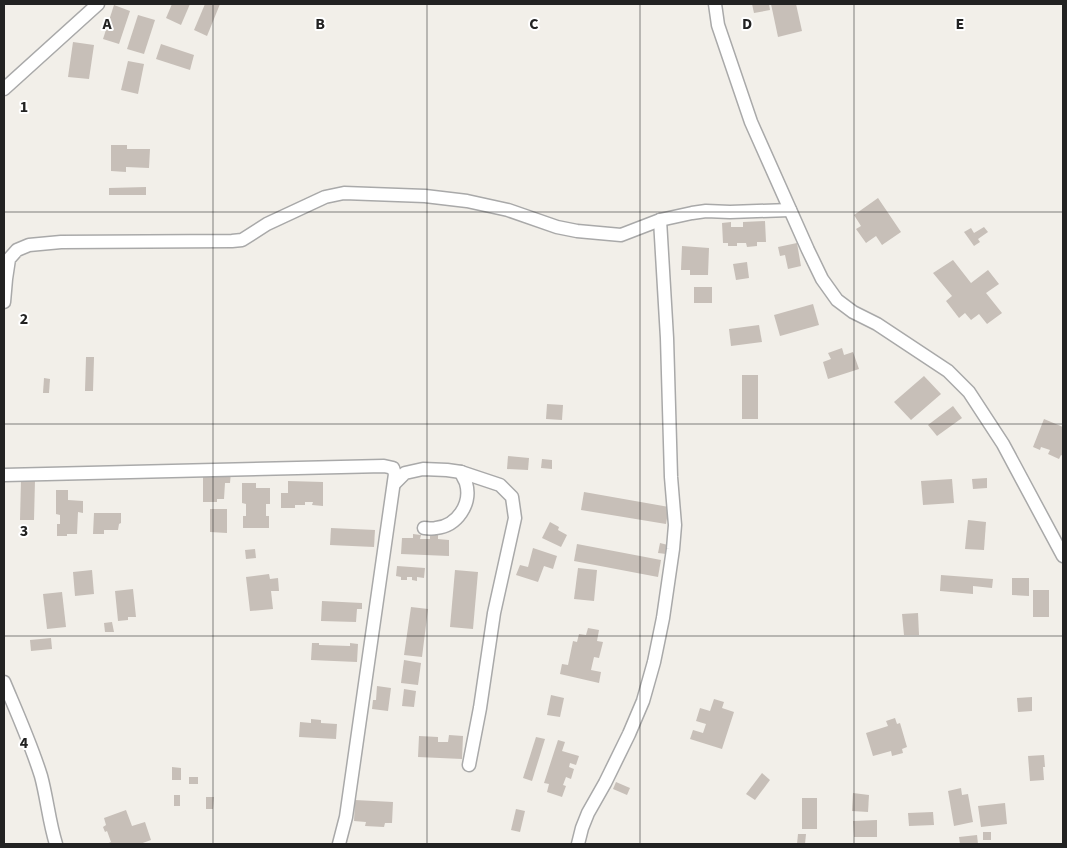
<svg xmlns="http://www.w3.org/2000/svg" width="1067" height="848" viewBox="0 0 1067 848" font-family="'Source Sans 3',sans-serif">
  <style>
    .building { fill: #c7bfb8 }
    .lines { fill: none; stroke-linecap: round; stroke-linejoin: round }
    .minor-casing { stroke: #a9a9a9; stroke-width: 15 }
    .minor { stroke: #fff; stroke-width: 12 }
    .grid { fill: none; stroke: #222; stroke-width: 1; stroke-opacity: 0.55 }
    .grid-label { font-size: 16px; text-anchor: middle; font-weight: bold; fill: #222; stroke: #fff; stroke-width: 4; stroke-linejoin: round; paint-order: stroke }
  </style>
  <rect width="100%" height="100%" fill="#f2efe9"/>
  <g class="building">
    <path d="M 172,4 L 190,4 L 181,25 L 166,18 Z"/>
    <path d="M 205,4 L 220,4 L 207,36 L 194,30 Z"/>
    <path d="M 752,4 L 769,4 L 770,10 L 754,13 Z"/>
    <path d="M 771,4 L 796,4 L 802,31 L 778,37 Z"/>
    <path d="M 114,5 L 130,11 L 119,44 L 103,39 Z"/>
    <path d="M 138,15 L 155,20 L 144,54 L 127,49 Z"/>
    <path d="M 73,42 L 94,45 L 89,79 L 68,77 Z"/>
    <path d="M 161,44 L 194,55 L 190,70 L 156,59 Z"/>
    <path d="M 128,61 L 144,64 L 138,94 L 121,90 Z"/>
    <path d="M 111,145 L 127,145 L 127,149 L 150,149 L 149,168 L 126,167 L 126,172 L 111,171 Z"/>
    <path d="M 146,187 L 146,195 L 109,195 L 109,188 Z"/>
    <path d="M 878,198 L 901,232 L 882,245 L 876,236 L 866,243 L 856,229 L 861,226 L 854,215 Z"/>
    <path d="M 765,221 L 766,242 L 757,242 L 757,246 L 747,247 L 746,243 L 737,243 L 737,246 L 728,246 L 728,243 L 723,243 L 722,223 L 731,222 L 731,227 L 743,227 L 743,222 Z"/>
    <path d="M 984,227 L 988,232 L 978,239 L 980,242 L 974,246 L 964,232 L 971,228 L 974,233 Z"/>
    <path d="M 797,243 L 801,266 L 788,269 L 785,255 L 780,256 L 778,247 Z"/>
    <path d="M 682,246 L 709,248 L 708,275 L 690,275 L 690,270 L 681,270 Z"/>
    <path d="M 953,260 L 971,283 L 988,270 L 999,284 L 986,293 L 1002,313 L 987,324 L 979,314 L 971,320 L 965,313 L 959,318 L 946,301 L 952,296 L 933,273 Z"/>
    <path d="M 747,262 L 749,278 L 736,280 L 733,264 Z"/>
    <rect x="694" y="287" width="18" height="16"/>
    <path d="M 813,304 L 819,325 L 780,336 L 774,315 Z"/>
    <path d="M 759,325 L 762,342 L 731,346 L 729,329 Z"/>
    <path d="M 842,348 L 844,355 L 853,352 L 859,369 L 828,379 L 823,362 L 831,359 L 828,353 Z"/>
    <path d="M 86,357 L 94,357 L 93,391 L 85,391 Z"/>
    <rect x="742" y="375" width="16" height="44"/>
    <path d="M 924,376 L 941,394 L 911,420 L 894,402 Z"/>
    <path d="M 44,378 L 50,379 L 49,393 L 43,393 Z"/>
    <path d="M 547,404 L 563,405 L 562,420 L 546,419 Z"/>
    <path d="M 953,406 L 962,418 L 937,436 L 928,425 Z"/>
    <path d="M 1044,419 L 1063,427 L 1063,456 L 1061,455 L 1059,459 L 1048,454 L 1050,450 L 1041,447 L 1040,450 L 1033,447 Z"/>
    <path d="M 508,456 L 529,458 L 528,470 L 507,469 Z"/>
    <path d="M 542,459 L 552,460 L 552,469 L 541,468 Z"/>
    <path d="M 231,472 L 230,483 L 225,483 L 224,499 L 217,499 L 217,502 L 203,502 L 203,474 Z"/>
    <path d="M 987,478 L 987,488 L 973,489 L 972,479 Z"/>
    <path d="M 952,479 L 954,503 L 923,505 L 921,481 Z"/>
    <path d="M 21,480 L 35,480 L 34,520 L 20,520 Z"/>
    <path d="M 288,481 L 323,482 L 323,506 L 312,505 L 313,502 L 305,502 L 305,505 L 295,505 L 295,508 L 281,508 L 281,493 L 288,493 Z"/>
    <path d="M 242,483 L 256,483 L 256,488 L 270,488 L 270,504 L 266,504 L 266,516 L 269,516 L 269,528 L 243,528 L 243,516 L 246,516 L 246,504 L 242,503 Z"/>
    <path d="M 56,490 L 68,490 L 68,500 L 83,501 L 83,513 L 78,512 L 77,534 L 67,534 L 67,536 L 57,536 L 57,524 L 60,524 L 60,515 L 56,514 Z"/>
    <path d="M 584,492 L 669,507 L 666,524 L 581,510 Z"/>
    <path d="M 210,509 L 227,509 L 227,533 L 210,532 Z"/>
    <path d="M 94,513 L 121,513 L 121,523 L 119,524 L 118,530 L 104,530 L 104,534 L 93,534 Z"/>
    <path d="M 968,520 L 986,522 L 984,550 L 965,549 Z"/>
    <path d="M 550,522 L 559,527 L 558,530 L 567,535 L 561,547 L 542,538 Z"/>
    <path d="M 331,528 L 375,530 L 374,547 L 330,545 Z"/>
    <path d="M 413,534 L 421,535 L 420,539 L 430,539 L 430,535 L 438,535 L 438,539 L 449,540 L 449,556 L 401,554 L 402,538 L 413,538 Z"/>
    <path d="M 660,543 L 668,545 L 666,554 L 658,553 Z"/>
    <path d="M 577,544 L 661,560 L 658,577 L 574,561 Z"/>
    <path d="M 533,548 L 557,556 L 553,569 L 544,566 L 538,582 L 516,575 L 520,565 L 528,567 Z"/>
    <path d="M 255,549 L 256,558 L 246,559 L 245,550 Z"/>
    <path d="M 397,566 L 425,568 L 424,578 L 417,577 L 417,581 L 412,580 L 412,577 L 407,577 L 407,580 L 401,580 L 401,577 L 396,576 Z"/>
    <path d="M 578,568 L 597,570 L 594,601 L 574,599 Z"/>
    <path d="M 92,570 L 94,594 L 75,596 L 73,572 Z"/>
    <path d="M 455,570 L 478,572 L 473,629 L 450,627 Z"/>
    <path d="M 269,574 L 270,579 L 278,578 L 279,591 L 271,591 L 273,609 L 250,611 L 246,577 Z"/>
    <path d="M 941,575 L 993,579 L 992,588 L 973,586 L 973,594 L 940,591 Z"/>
    <path d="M 1012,578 L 1029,578 L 1029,596 L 1012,595 Z"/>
    <path d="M 133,589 L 136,617 L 128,617 L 128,620 L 118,621 L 115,591 Z"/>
    <rect x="1033" y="590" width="16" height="27"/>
    <path d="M 62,592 L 66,627 L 47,629 L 43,594 Z"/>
    <path d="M 322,601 L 362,603 L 362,609 L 357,609 L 356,622 L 321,621 Z"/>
    <path d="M 411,607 L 428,609 L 422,657 L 404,655 Z"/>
    <path d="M 918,613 L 919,635 L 904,635 L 902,614 Z"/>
    <path d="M 112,622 L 114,632 L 105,632 L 104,623 Z"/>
    <path d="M 588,628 L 599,630 L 597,641 L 603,642 L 599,658 L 594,657 L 591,670 L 601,672 L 599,683 L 560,674 L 562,664 L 568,665 L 573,641 L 577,642 L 579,634 L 586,635 Z"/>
    <path d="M 51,638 L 52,649 L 31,651 L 30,640 Z"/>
    <path d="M 312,643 L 319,643 L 319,645 L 350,646 L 350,643 L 358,644 L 357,662 L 311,660 Z"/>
    <path d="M 404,660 L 421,663 L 418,685 L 401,683 Z"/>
    <path d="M 377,686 L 391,688 L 388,711 L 372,709 L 373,700 L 376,700 Z"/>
    <path d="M 404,689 L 416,691 L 414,707 L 402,706 Z"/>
    <path d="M 551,695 L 564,698 L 560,717 L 547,715 Z"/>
    <path d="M 1032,697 L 1032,711 L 1018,712 L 1017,698 Z"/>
    <path d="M 714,699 L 724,702 L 722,708 L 734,712 L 722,749 L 690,739 L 693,730 L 703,733 L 706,724 L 696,721 L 700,708 L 710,711 Z"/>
    <path d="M 895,718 L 897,724 L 900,723 L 907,747 L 902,749 L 903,753 L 892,756 L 891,751 L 873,756 L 866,733 L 888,726 L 886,721 Z"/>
    <path d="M 311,719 L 321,720 L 321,723 L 337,724 L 336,739 L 299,737 L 300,722 L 311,723 Z"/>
    <path d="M 449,735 L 463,736 L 462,759 L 418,757 L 419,736 L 438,737 L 438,742 L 448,742 Z"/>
    <path d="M 536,737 L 545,739 L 532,781 L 523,778 Z"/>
    <path d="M 558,740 L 565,742 L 562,751 L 579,756 L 576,765 L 570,763 L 569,767 L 574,769 L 571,779 L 566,777 L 563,785 L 566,786 L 562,797 L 547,792 L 549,784 L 544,783 Z"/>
    <path d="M 1044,755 L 1045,767 L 1043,767 L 1044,780 L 1030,781 L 1028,756 Z"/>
    <path d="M 172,767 L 181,768 L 181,780 L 172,780 Z"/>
    <path d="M 762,773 L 770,780 L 755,800 L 746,794 Z"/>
    <rect x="189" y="777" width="9" height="7"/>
    <path d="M 616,782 L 630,788 L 627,795 L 613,789 Z"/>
    <path d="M 961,788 L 962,795 L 968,794 L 973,822 L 954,826 L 948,791 Z"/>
    <path d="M 853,793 L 869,795 L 868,812 L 852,811 Z"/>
    <rect x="174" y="795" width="6" height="11"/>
    <path d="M 206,797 L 214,797 L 213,809 L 206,809 Z"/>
    <rect x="802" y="798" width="15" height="31"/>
    <path d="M 355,800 L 393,802 L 392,823 L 385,823 L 384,827 L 365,826 L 366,822 L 354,821 Z"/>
    <path d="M 1005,803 L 1007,824 L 981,827 L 978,806 Z"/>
    <path d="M 516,809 L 525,811 L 520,832 L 511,830 Z"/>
    <path d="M 126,810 L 132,826 L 145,822 L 151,840 L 140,844 L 106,844 L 111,842 L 107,831 L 105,832 L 103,827 L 106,825 L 104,818 Z"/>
    <path d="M 933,812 L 934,825 L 909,826 L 908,813 Z"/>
    <path d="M 877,820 L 877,837 L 854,837 L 853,821 Z"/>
    <rect x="983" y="832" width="8" height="8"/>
    <path d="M 798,834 L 806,834 L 805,844 L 797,844 Z"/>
    <path d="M 977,835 L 978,844 L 960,844 L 959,837 Z"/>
  </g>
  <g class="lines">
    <defs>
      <g id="minor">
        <path d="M 715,4 L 718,25 L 751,122 L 808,250 L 822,279 L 837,300 L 853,312 L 877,324 L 948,371 L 969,392 L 1003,444 L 1063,556"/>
        <path d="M 4,89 L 98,4"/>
        <path d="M 4,302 L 6,279 L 9,259 L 17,250 L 29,245 L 61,242 L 232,241 L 242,240 L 267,224 L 325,197 L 344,193 L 425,196 L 467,201 L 508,210 L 557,227 L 577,231 L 621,235 L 660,220 L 692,213 L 706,211 L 730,212 L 790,210"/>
        <path d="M 4,475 L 384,466 L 393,468 L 395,474 L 346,817 L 339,844"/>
        <path d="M 394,484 L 405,473 L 423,469 L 447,470 L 461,472 L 500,485 L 512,497 L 515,518 L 494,613 L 480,708 L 469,765"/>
        <path d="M 424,528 C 427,528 432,529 436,528 C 457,526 472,504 466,483 C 465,480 462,476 461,472"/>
        <path d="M 4,682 C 17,713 31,744 41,776 C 47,798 49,822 56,844"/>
        <path d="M 578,844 L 582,828 L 588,813 L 605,783 L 629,734 L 643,701 L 654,662 L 663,618 L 673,549 L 675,525 L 671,477 L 667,338 L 660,220"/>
      </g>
    </defs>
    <use href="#minor" class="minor-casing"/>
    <use href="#minor" class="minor"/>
  </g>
  <path class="grid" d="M 213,4 L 213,844M 427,4 L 427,844M 640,4 L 640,844M 854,4 L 854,844M 4,212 L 1063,212M 4,424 L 1063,424M 4,636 L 1063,636"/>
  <g class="grid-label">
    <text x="107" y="29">A</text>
    <text x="320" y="29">B</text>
    <text x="534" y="29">C</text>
    <text x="747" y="29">D</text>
    <text x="960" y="29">E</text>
    <text x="24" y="112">1</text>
    <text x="24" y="324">2</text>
    <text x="24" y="536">3</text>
    <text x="24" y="748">4</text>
  </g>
  <rect width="1067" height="848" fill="none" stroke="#222222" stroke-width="10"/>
</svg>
